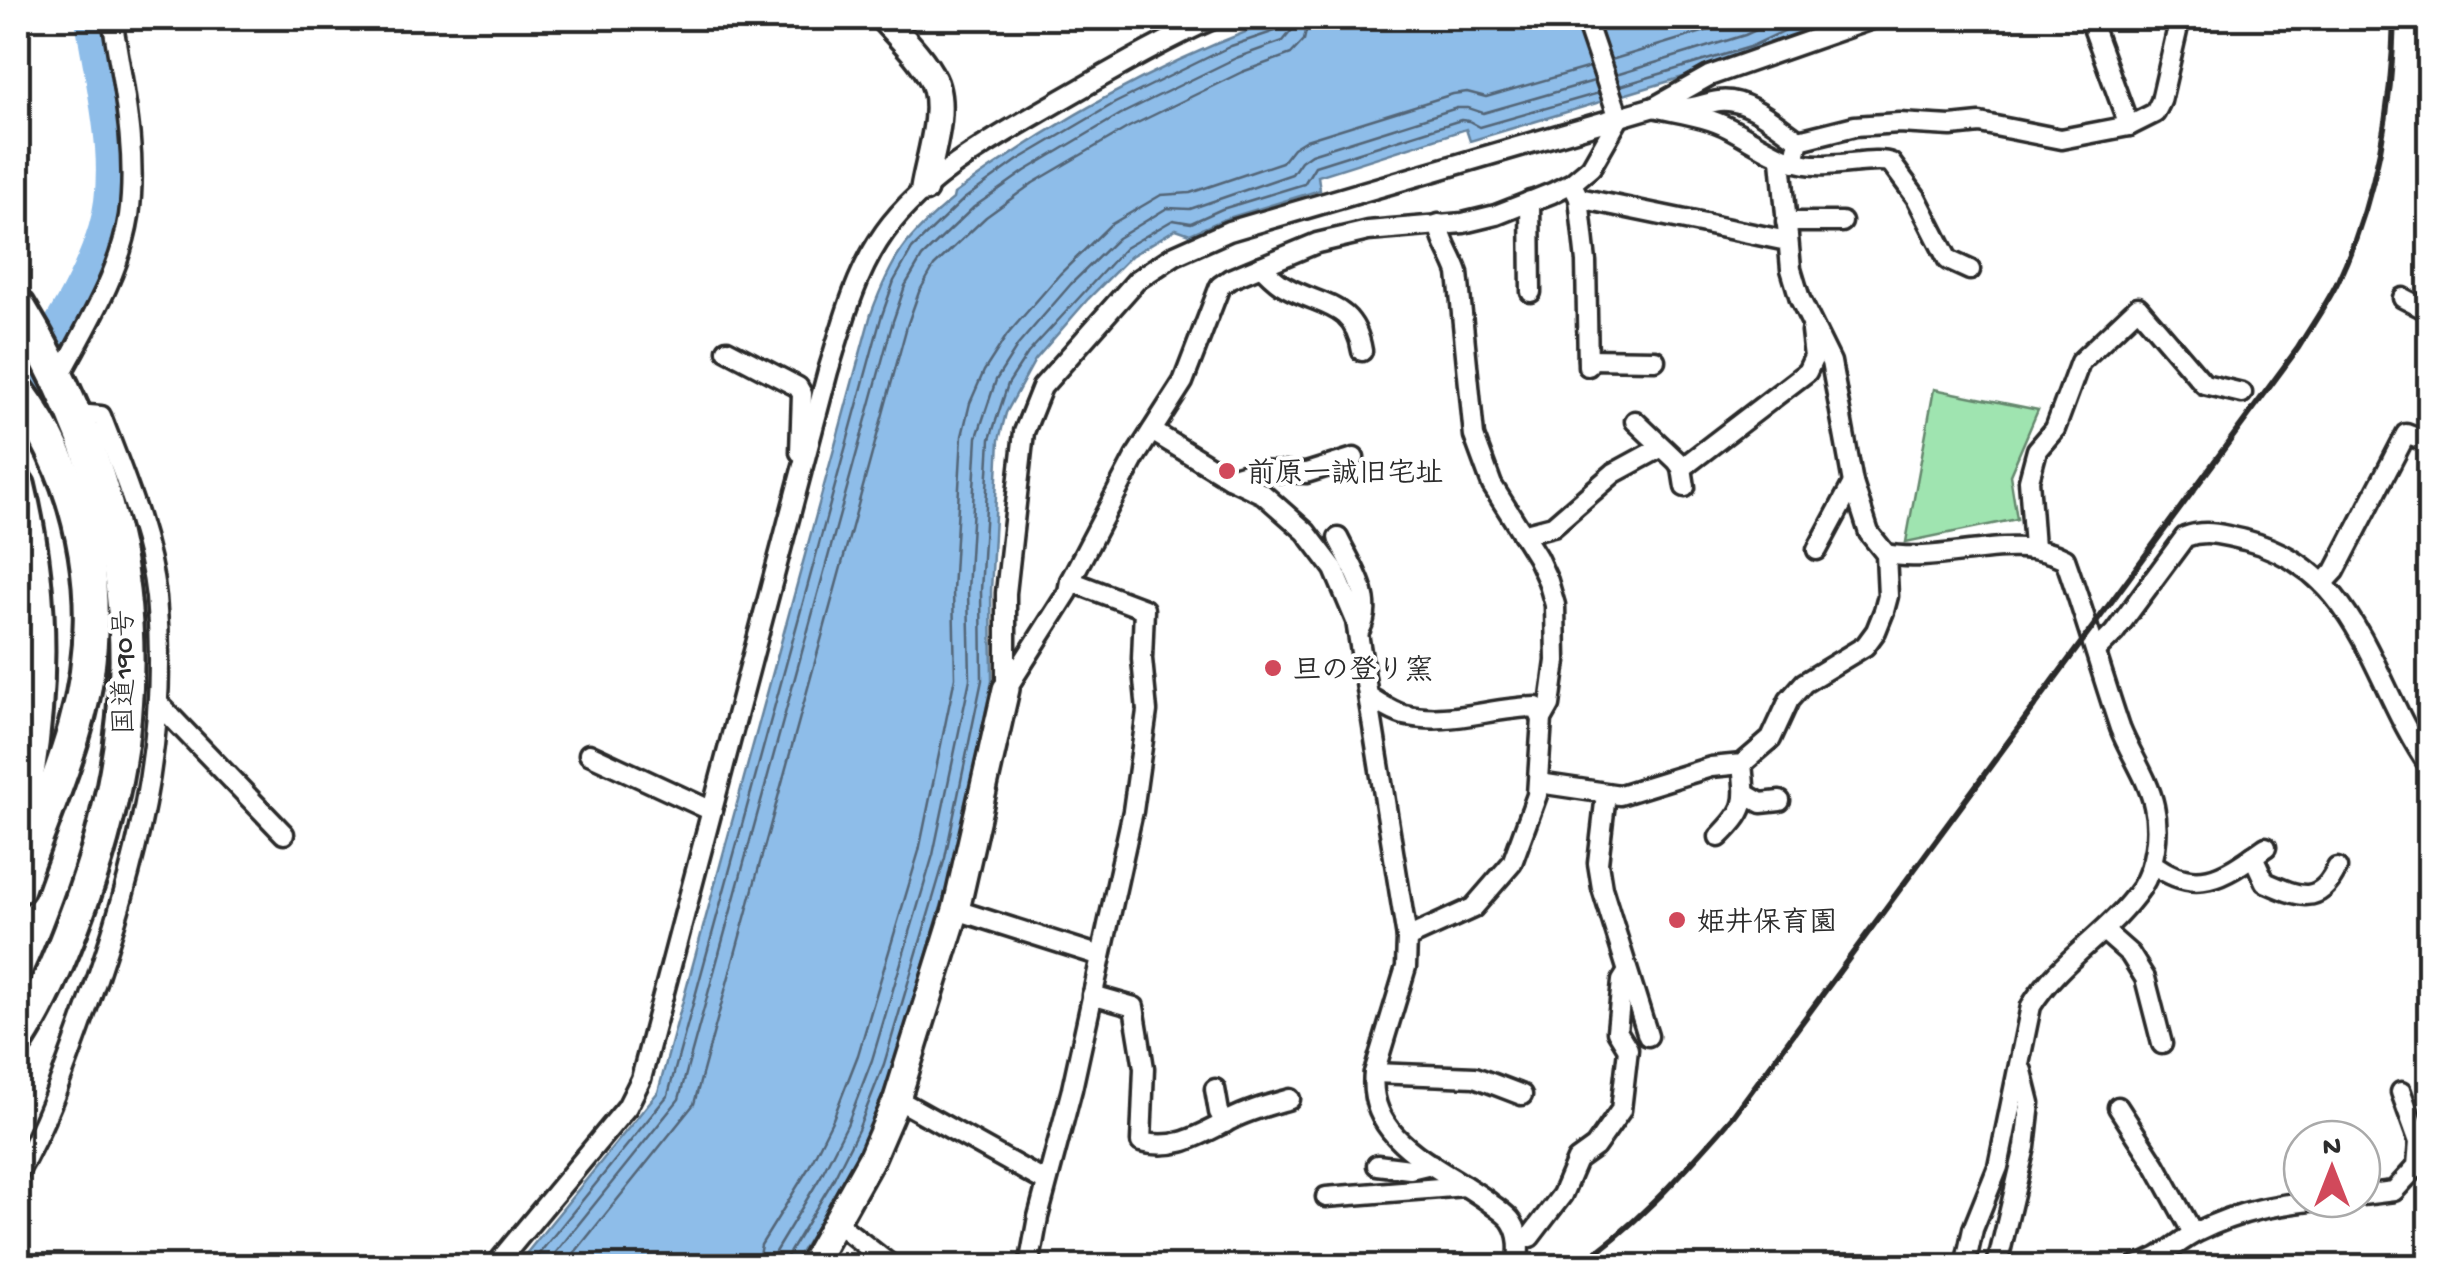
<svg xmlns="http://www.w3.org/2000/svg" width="2447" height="1284" viewBox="0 0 2447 1284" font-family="'Gochi Hand','Klee One',sans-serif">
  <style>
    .green { fill: #9fe4b0; stroke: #65886e; stroke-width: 2.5 }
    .water { fill: #8ebde9; stroke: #66839d; stroke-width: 2.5 }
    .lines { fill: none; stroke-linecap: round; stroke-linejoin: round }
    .shore { stroke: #536577; stroke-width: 2.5 }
    .river { stroke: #8ebde9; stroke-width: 38 }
    .street-casing { stroke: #2b2b2b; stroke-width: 25 }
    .secondary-casing { stroke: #2b2b2b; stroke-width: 32 }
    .highway-casing { stroke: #2b2b2b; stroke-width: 40 }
    .street { stroke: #fff; stroke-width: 18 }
    .secondary { stroke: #fff; stroke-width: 25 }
    .highway { stroke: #fff; stroke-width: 32 }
    .rail { stroke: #2b2b2b; stroke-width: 6 }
    .poi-dot { fill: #d1495b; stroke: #fff; stroke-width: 4 }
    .labels { text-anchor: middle; stroke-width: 8; stroke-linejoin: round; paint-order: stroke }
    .poi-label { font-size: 28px; font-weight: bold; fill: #2b2b2b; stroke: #fff; text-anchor: start }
    .street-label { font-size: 28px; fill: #2b2b2b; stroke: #fff }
  </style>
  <rect width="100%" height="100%" fill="#fff"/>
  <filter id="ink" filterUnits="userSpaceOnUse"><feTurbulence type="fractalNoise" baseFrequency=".01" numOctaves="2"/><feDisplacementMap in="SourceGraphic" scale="20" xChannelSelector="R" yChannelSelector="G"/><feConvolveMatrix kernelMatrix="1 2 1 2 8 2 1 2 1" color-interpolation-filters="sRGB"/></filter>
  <g filter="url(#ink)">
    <path class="green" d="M 1934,389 L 2038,410 L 2010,475 L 2017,519 L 1906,542 Z"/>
    <path class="water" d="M 1284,18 L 1834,18 L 1753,56 L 1470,141 L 1466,129 L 1318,176 L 1320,190 L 1225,219 L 1190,234 L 1176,229 L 1131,256 L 1088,299 L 1035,360 L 1006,413 L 999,440 L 991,591 L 992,681 L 955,860 L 893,1067 L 868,1134 L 841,1187 L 792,1266 L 516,1266 L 658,1092 L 871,314 C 892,257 906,237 953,199 L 954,194 C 1055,121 1166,58 1284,18 Z"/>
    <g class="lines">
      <g class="shore">
        <path d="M 1611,60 L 1748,18"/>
        <path d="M 1616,75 L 1745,35 L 1782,18"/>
        <path d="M 1620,86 L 1750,47 L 1811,18"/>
        <path d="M 529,1266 L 668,1095 L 881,318 L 894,281 L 912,249 L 964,199 L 1018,160 L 1115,103 L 1231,46 L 1275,31 L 1281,25 L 1282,18"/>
        <path d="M 545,1266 L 679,1099 L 893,321 L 905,286 L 922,257 L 974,207 L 1025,171 L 1121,114 L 1236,58 L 1283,41 L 1292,30 L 1294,18"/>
        <path d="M 564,1266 L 694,1104 L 907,326 L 919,292 L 934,266 L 986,217 L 1033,183 L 1129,127 L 1242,72 L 1291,54 L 1304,40 L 1309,18"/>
        <path d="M 757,1266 L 761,1245 L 808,1169 L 833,1119 L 858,1055 L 919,851 L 955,677 L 953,591 L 962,436 L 970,403 L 984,371 L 1007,335 L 1060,274 L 1110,225 L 1161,195 L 1190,193 L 1282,162 L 1293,148 L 1306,140 L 1453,94 L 1467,92 L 1486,97 L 1590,67"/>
        <path d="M 772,1266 L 775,1252 L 821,1176 L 847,1125 L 872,1060 L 933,855 L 970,679 L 968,591 L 977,437 L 996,380 L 1018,345 L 1071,284 L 1118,238 L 1167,208 L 1190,209 L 1292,174 L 1301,161 L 1311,154 L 1457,108 L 1468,108 L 1483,113 L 1594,81"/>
        <path d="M 784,1266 L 786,1258 L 832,1182 L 858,1130 L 884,1064 L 945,858 L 982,680 L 981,591 L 990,439 L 1008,384 L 1028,353 L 1125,248 L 1173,220 L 1191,223 L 1222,209 L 1304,184 L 1315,166 L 1461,120 L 1469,121 L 1480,127 L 1599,93"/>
      </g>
      <path class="river" d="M 18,400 C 49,346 89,291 107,231 C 127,164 104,84 94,18"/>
      <defs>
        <g id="street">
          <path d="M 2091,22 L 2129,126"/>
          <path d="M 1654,107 C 1678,113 1707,116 1729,128 C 1756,142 1776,158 1806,164 C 1831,169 1876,156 1891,163 L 1916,197 L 1948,260 L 1970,270"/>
          <path d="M 1679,108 C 1695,109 1704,103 1719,101 C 1747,97 1777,125 1799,140"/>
          <path d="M 1794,162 L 1799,140 L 1855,126 L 1899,123 L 1951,126 L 1980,123 L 2061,139 L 2129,126 L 2155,113 L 2161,101 L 2180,18"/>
          <path d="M 1574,188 L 1579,198 L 1586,262 L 1588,366"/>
          <path d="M 1579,198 L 1787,241"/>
          <path d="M 1530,201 L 1531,292"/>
          <path d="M 1786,222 L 1842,222"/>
          <path d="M 1261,266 C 1269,274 1276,282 1286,287 C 1322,307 1354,302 1362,351"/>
          <path d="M 2403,298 L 2430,312"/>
          <path d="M 727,350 L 798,387 L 802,394 L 800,452"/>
          <path d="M 1588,359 L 1655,360"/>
          <path d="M 59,378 C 86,327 120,274 129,216 C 138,151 122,82 112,18"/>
          <path d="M 1635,421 L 1677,461 L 1682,468 L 1685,487"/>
          <path d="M 1152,431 L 1229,478 L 1263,494 L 1306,532 L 1334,569 L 1356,621 L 1407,938 L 1406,967 L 1374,1073 C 1366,1142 1442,1167 1489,1202 C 1496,1208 1507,1214 1512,1222 C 1521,1236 1519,1251 1518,1266"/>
          <path d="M 1682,468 L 1807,372 L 1814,357 L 1811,331"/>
          <path d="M 1229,478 L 1253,471 L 1306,473 L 1354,458"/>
          <path d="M 1522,534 L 1553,526 L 1614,473 L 1660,448"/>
          <path d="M 1338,538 C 1352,567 1378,602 1358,633"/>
          <path d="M 2034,547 L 2029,480 L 2037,450 L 2055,429 L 2080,362 L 2138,307 L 2204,384 L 2242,393"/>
          <path d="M 1817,550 L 1853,483"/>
          <path d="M 1886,554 C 1944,565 2011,531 2065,559 C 2085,615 2101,672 2120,728 C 2130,754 2148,778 2154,806 C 2160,832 2155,866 2141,888 C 2110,933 2060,959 2031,1006 L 1998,1167 L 1973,1229 L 1965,1266"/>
          <path d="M 2323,584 L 2335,571 L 2406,434 L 2430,443"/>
          <path d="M 18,625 L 18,683"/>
          <path d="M 2096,651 L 2114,633 L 2185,537 C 2206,529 2223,535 2245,540 C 2362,570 2370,682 2430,767"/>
          <path d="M 1007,688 L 1068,592 L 1070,581 L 1135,457 L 1183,382 L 1220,286 L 1230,279 L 1317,243 L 1368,231 L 1463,223 L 1496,215 L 1552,193 L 1572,183 L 1591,167 L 1619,118 L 1585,18"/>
          <path d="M 1006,689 L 1006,593 L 1024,432 L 1042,387 L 1137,280 L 1175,255 L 1229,231 L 1654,107 L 1709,76 L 1875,18"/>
          <path d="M 1369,697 C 1380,703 1392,712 1404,715 C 1449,726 1491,707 1536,707 L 1542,719"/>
          <path d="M 159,704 L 284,834"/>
          <path d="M 589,754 L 710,810"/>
          <path d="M 1539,783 L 1620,795 L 1711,767 L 1742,764 L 1771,739 L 1789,700 L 1804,683 L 1865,646 L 1876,631 L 1884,611 L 1888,596 L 1886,554 L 1869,533 L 1853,483 L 1831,362 L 1800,299 L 1791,269 L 1781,159"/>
          <path d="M 1606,794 L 1598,863 L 1602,888 L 1648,1036"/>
          <path d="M 1747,795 L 1761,803 L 1780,801"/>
          <path d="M 1719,837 C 1748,808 1746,803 1742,764"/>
          <path d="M 2253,856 L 2265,882 C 2299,897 2320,906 2337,868"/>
          <path d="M 2152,863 C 2198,898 2226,875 2266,847"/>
          <path d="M 956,910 L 1101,956"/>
          <path d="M 2104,931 L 2130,954 L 2145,978 L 2162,1044"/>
          <path d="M 1407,938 L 1473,908 L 1512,863 L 1537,795 L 1542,719 L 1550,705 L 1556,661 L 1555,605 L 1548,581 L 1537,557 L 1492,485 L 1474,436 L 1458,273 C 1452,255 1441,242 1439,224"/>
          <path d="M 1092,995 L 1134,1007 L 1144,1068 L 1141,1142 C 1177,1151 1199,1135 1230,1120 C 1249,1110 1269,1105 1290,1099"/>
          <path d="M 1374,1073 L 1475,1077 L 1522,1095"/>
          <path d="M 1215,1089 L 1219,1112 L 1225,1123"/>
          <path d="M 897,1099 L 1046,1182"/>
          <path d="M 2118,1107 L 2156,1166 L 2193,1233"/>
          <path d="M 1377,1165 L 1410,1169 L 1431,1164"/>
          <path d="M 18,1173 C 48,1120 67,1063 88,1005 C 135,872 170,739 156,597 C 149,534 123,474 101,416 L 76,414"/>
          <path d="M 2362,1195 L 2394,1191 L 2417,1166 L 2419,1142 L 2401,1092"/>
          <path d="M 1326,1197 L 1465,1186"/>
          <path d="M 837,1223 L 892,1266"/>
          <path d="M 1520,1240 L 1530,1237 L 1562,1195 L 1577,1160 L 1595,1147 L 1621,1110 L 1628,1049 L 1617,1031 L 1622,981 L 1627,973"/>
          <path d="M 495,1266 L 627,1107 L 641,1079 L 828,371 C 842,327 853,281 878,242 C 918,178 996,138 1059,101 C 1110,72 1160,42 1215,18"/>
          <path d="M 1029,1266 L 1038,1217 L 1072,1089 L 1133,811 L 1147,711 L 1142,659 L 1144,609 L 1070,581"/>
          <path d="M 1999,1266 L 1997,1265 L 2025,1147 L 2030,1103 L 2022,1071"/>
          <path d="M 2136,1266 C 2163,1259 2175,1243 2197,1232 C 2243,1209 2277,1205 2326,1199"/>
        </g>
        <g id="secondary">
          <path d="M 883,18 C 900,37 921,56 933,80 C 947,109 929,158 924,189"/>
          <path d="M 811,1266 L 872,1157 L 897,1099 L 956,910 L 1006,689"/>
        </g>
        <g id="highway">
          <path d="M 18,306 C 134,496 159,682 84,894 C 66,944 46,995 18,1039"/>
          <path d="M 18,392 C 89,488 108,614 75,728 C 60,782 36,834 18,887"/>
          <path d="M 18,486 C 45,598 43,710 18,822"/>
        </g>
      </defs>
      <use href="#street" class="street-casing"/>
      <use href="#secondary" class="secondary-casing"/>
      <use href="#highway" class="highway-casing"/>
      <use href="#street" class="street"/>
      <use href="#secondary" class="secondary"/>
      <use href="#highway" class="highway"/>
      <path class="rail" d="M 1577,1266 C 1638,1225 1684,1171 1733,1116 L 2298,348 C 2311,326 2327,304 2338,281 C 2376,199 2392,108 2394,18"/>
    </g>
  </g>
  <g class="poi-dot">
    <circle cx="1227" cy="471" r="10"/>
    <circle cx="1273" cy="668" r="10"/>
    <circle cx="1677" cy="920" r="10"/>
  </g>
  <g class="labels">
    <g class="poi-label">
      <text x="1247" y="481">前原一誠旧宅址</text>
      <text x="1293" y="678">旦の登り窯</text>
      <text x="1697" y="930">姫井保育園</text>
    </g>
    <g class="street-label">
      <text transform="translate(122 672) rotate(-90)" y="10">国道190号</text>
    </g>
  </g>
  <rect width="2447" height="1284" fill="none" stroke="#fff" stroke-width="60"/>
  <rect x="30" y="30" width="2387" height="1224" fill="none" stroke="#2b2b2b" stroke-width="4" filter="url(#ink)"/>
  <g transform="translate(2332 1169)"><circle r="48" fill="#ffffff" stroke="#aaaaaa" stroke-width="2.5"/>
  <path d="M0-8L18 38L0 25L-18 38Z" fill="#d1495b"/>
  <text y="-15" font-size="28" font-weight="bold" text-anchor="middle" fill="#2b2b2b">N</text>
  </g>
</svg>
